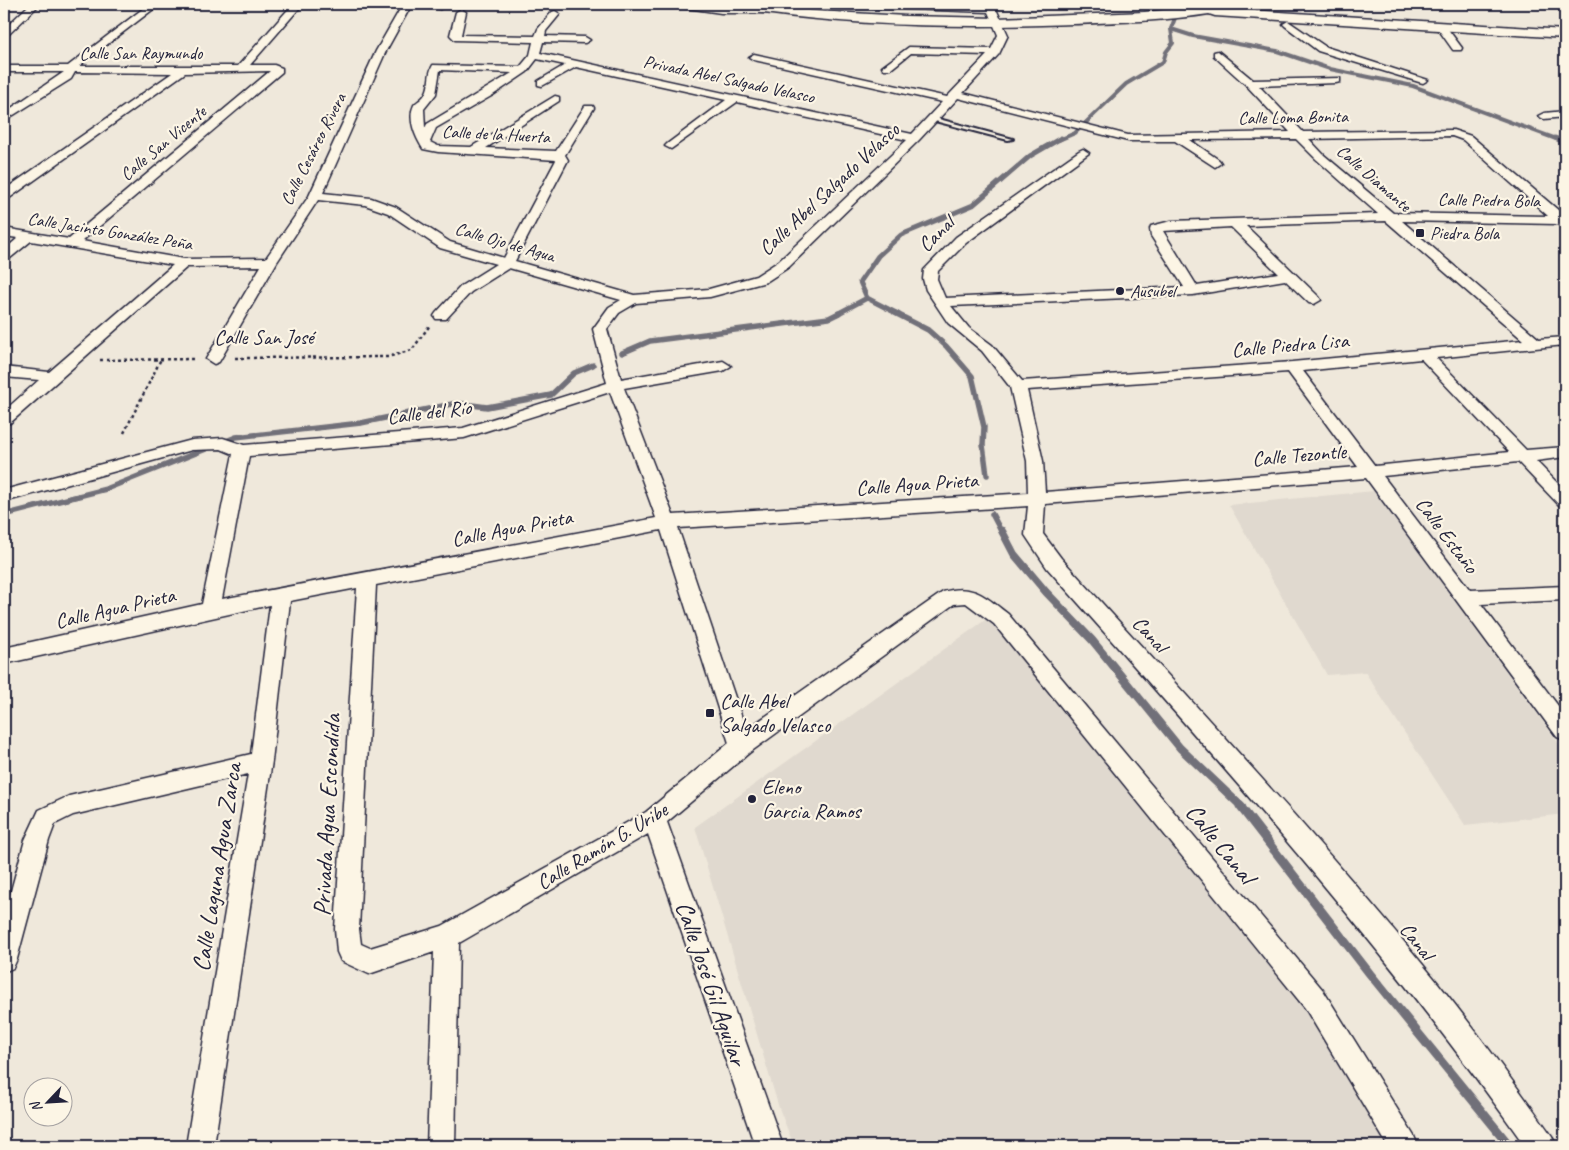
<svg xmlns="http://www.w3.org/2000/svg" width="1569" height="1150" viewBox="0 0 1569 1150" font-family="Caveat,sans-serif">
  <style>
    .built { fill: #e0d9cf }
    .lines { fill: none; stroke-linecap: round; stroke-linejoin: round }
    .stream-far4 { stroke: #716f79; stroke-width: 4 }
    .stream-far3 { stroke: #716f79; stroke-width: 5 }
    .stream-far2 { stroke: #716f79; stroke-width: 5.5 }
    .stream-far1 { stroke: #716f79; stroke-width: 8 }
    .stream { stroke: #716f79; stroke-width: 9 }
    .lane-casing { stroke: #22223b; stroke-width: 4 }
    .street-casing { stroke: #22223b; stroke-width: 3 }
    .primary-casing { stroke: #22223b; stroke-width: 3 }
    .path { stroke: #22223b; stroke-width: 2.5; stroke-dasharray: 3 3; stroke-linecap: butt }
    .lane { fill: #fcf5e5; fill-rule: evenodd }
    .street { fill: #fcf5e5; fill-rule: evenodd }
    .primary { fill: #fcf5e5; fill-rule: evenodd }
    .poi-dot { fill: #22223b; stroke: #fcf5e5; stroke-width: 2 }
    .labels { text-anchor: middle; stroke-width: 4.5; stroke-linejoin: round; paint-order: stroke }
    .far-street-label { font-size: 18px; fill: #22223b; stroke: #fcf5e5 }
    .far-poi-label { font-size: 18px; fill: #22223b; stroke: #fcf5e5; text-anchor: start }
    .street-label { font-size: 21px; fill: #22223b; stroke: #fcf5e5 }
    .poi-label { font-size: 21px; fill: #22223b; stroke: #fcf5e5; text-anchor: start }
    .near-street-label { font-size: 25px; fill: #22223b; stroke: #fcf5e5 }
  </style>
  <rect width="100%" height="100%" fill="#efe8db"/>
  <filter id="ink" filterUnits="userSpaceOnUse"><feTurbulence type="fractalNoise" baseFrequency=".02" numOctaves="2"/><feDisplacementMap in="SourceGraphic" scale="10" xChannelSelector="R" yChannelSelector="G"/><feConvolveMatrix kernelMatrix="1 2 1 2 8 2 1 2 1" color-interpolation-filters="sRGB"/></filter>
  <g filter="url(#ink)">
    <g class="built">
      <path d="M 1374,491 L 1565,752 L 1565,814 L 1465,825 L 1365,672 L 1327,675 L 1229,505 Z"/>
      <path d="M 988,618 L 1328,1034 L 1387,1146 L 794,1146 L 779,1108 L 695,827 Z"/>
    </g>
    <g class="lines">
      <g class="stream-far4">
        <path d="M 1171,29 L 1193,36 L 1277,51 L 1330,69 L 1413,86 L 1559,140"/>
        <path d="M 1059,140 L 1075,133 L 1126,84 L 1163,62 L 1166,52 L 1173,43 L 1171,29 L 1180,4"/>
      </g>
      <g class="stream-far3">
        <path d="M 1555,138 L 1565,142"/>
        <path d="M 837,314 L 867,298"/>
        <path d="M 898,314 L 867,298 L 860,282 L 878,256 L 901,235 L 973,205 L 1030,156 L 1061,138"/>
      </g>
      <g class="stream-far2">
        <path d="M 895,313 L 928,330 L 946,346 L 972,376 L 984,427 L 983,445 L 987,475"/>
        <path d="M 622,353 L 650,341 L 829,318 L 839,313"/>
        <path d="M 992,514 L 1002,533"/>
        <path d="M 4,515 L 106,489 L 236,437 L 361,423 L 457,403 L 487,407 L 551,395 L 574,373 L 593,365"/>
      </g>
      <path class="stream-far1" d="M 1002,531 L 1014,554 L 1046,592 L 1092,640 L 1180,748 L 1242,807"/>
      <path class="stream" d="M 1240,806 L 1370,974 L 1510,1146"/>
      <defs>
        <path id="lane" d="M 931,118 L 935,118 L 1013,139 L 1008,140 L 931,120 Z"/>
        <g id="street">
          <path d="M 30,4 L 40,4 L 7,36 L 4,37 L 4,29 Z"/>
          <path d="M 149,4 L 160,4 L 79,66 L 238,66 L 293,4 L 303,4 L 250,65 L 274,65 L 282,68 L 282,72 L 82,241 L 184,259 L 266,258 L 309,196 L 376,51 L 403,4 L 412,4 L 386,51 L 323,193 L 371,198 L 396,207 L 450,242 L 504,258 L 556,160 L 438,152 L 423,149 C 416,138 407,119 414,105 C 417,101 423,99 425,94 C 431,86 427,74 433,65 L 520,67 L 530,55 L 533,42 L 455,40 L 450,35 L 456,12 L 461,9 L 466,12 L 461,35 L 535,36 L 538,29 L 552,12 L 555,11 L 560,14 L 546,31 L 545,36 L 585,37 L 590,40 L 585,43 L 543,42 L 540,53 L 912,134 L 942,102 L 754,60 L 749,57 L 754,54 L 947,97 L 987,55 L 911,53 L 891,69 L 883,69 L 882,67 L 909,47 L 991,49 L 998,35 L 988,12 L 857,7 L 852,4 L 987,6 L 988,4 L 996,4 L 997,11 L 1008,35 L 999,54 L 963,93 L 1128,135 L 1290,132 L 1246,85 L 1214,56 L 1214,52 L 1218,51 L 1253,80 L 1340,78 L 1340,82 L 1336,83 L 1259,86 L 1303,132 L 1453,130 L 1471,136 L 1565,216 L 1565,228 L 1557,224 L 1402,221 L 1539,339 L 1565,337 L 1565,345 L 1436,358 L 1526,450 L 1565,447 L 1565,457 L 1536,461 L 1565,491 L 1565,507 L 1559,505 L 1518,462 L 1383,476 L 1470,590 L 1565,586 L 1565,600 L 1481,604 L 1565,715 L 1565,740 L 1557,737 L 1366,478 L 1045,504 L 1043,534 L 1061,558 C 1188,698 1318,836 1438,983 C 1478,1033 1515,1084 1552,1136 L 1556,1146 L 1525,1146 C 1381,941 1213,755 1047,568 L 1025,535 L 1028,506 L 678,528 L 746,730 L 943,592 C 973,583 986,597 1008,614 L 1323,990 L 1414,1136 L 1418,1146 L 1388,1146 L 1305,1008 L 994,624 L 966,603 L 954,604 L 749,753 L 667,822 L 783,1146 L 755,1146 L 648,834 L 459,943 L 455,1146 L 427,1146 L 434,952 L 369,974 L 341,961 L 337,952 L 335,929 L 357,588 L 290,601 L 272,761 L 214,1146 L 186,1146 L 248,774 L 73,815 L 55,824 L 49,840 L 17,959 L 13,968 L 4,972 L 4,916 L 25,840 L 39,810 L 69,796 L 251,754 L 270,605 L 4,664 L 4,648 L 202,604 L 233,454 L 221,449 L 192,450 L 4,502 L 4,490 L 192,440 L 223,438 L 244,445 L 463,428 L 607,383 L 593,329 L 609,307 L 621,300 L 509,268 L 471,292 L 446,319 L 436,319 L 434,316 L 436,313 L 461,286 L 496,264 L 440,248 L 388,213 L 365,205 L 318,200 L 277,262 L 219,362 L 214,364 L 206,359 L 261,266 L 187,267 L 10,423 L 4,424 L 4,411 L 39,380 L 4,377 L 4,367 L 49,372 L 173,265 L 31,241 L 9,259 L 4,260 L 4,250 L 18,238 L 4,236 L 4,228 L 69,239 L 270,71 L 185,73 L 8,199 L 4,200 L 4,190 L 172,73 L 75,72 L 71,79 L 4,121 L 4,113 L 64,72 L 4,72 L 4,66 L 68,66 ZM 537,59 L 565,65 L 538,81 L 538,85 L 542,86 L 576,67 L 726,100 L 667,144 L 665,146 L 671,149 L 737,102 L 907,140 L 779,261 L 756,276 L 709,289 L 634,295 L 515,261 L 568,160 L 565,155 L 594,108 L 593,106 L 585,106 L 556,151 L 486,148 L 559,101 L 559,97 L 555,96 L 471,147 L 438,146 L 430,142 L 436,128 L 493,95 L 527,72 ZM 440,70 L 512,73 L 427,124 L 425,128 L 424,109 L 436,94 ZM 958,98 L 1128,141 L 1175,141 L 1215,167 L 1221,163 L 1219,160 L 1190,140 L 1296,139 L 1316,159 L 1378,214 L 1171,221 L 1151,226 L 1150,229 L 1151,236 L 1184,287 L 945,298 L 937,279 L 938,271 L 966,243 L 1089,153 L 1083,149 L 1079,151 L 956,237 L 924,270 L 923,279 L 926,290 L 948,323 L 982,351 L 1010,387 L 1027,461 L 1028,493 L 673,515 L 624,388 L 723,371 L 731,366 L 723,361 L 621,379 L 607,329 L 619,313 L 636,303 L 710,297 L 766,282 L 789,267 L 919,140 ZM 1452,136 L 1463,140 L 1548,216 L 1393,213 L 1324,155 L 1309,139 ZM 1386,221 L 1523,340 L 1292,362 L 1022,381 L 992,345 L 969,328 L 951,306 L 1193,295 L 1285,280 L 1309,303 L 1314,304 L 1321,300 L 1319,297 L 1246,226 ZM 1231,227 L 1278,273 L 1197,286 L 1163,231 ZM 1421,359 L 1509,452 L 1375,466 L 1303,371 ZM 1288,372 L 1358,467 L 1045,492 L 1043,461 L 1027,390 ZM 610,392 L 656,518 L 222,599 L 249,456 L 464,438 ZM 661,530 L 729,743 L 646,812 L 442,926 L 370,948 L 361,944 L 359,929 L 376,585 Z"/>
          <path d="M 437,4 L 449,4 L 440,9 L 437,8 Z"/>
          <path d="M 675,4 L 766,7 L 771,10 L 766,13 L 721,13 L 680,7 Z"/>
          <path d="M 1288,21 L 1326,47 L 1428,80 L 1423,83 L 1419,82 L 1318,51 L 1285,26 L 1283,24 Z"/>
          <path d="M 1438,24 L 1444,24 L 1462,48 L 1461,50 L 1453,50 L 1436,26 Z"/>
          <path d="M 1565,111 L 1565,117 L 1544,119 L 1538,116 L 1544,113 Z"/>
        </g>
        <path id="primary" d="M 720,4 L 755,4 L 816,11 L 906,16 L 997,18 L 1144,12 L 1220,4 L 1244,4 L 1242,7 L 1233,9 L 1565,30 L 1565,38 L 1215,16 L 1209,14 C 1165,21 1119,22 1074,24 C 970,28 866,27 764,13 C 754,12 725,11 720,4 Z"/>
      </defs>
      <use href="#lane" class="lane-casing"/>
      <use href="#street" class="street-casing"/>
      <use href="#primary" class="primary-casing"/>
      <g class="path">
        <path d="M 235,358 L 388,357 L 412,350 L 430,325"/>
        <path d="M 100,360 L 196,359"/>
        <path d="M 124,433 L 161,359"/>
      </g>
      <use href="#lane" class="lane"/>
      <use href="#street" class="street"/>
      <use href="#primary" class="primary"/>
    </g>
  </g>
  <g class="poi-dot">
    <rect x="1415" y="228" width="10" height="10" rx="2.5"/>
    <circle cx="1120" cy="291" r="5"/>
    <rect x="705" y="708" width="10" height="10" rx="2.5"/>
    <circle cx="752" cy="799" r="5"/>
  </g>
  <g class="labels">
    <g class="far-street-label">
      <text x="141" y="59">Calle San Raymundo</text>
      <text transform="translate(729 79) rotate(12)" y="6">Privada Abel Salgado Velasco</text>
      <text transform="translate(1293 117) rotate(-1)" y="6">Calle Loma Bonita</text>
      <text transform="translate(496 134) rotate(3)" y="6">Calle de la Huerta</text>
      <text transform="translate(163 143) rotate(-40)" y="6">Calle San Vicente</text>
      <text transform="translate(313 149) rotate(-63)" y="6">Calle Cesáreo Rivera</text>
      <text transform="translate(1374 178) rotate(41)" y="6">Calle Diamante</text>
      <text transform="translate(1489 200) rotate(1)" y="6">Calle Piedra Bola</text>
      <text transform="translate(110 231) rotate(9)" y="6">Calle Jacinto González Peña</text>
      <text transform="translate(505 242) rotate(16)" y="6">Calle Ojo de Agua</text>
    </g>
    <g class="far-poi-label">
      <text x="1430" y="239">Piedra Bola</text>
      <text x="1130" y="297">Ausubel</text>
    </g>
    <g class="street-label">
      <text transform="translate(829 189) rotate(-43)" y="7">Calle Abel Salgado Velasco</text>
      <text transform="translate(936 234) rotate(-44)" y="7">Canal</text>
      <text x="264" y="344">Calle San José</text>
      <text transform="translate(1290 345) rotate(-5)" y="7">Calle Piedra Lisa</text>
      <text transform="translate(429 412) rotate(-7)" y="7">Calle del Río</text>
      <text transform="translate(1299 455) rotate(-5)" y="7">Calle Tezontle</text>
      <text transform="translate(917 484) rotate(-4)" y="7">Calle Agua Prieta</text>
      <text transform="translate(512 528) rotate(-11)" y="7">Calle Agua Prieta</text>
      <text transform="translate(1447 535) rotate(53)" y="7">Calle Estaño</text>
      <text transform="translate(115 608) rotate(-13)" y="7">Calle Agua Prieta</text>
      <text transform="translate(1150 634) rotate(48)" y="7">Canal</text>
      <text transform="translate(602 846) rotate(-31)" y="7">Calle Ramón G. Uribe</text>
      <text transform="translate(1417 941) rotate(52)" y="7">Canal</text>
    </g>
    <g class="poi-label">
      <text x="720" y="708">Calle Abel<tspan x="720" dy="24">Salgado Velasco</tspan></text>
      <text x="762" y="794">Eleno<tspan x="762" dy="24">Garcia Ramos</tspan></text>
    </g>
    <g class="near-street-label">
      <text transform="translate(326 815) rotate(-87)" y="9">Privada Agua Escondida</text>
      <text transform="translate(1221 843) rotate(51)" y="9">Calle Canal</text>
      <text transform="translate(216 867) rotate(-81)" y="9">Calle Laguna Agua Zarca</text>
      <text transform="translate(712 983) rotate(71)" y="9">Calle José Gil Aguilar</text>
    </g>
  </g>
  <rect width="1569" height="1150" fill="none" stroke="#fcf5e5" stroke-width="20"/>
  <rect x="10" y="10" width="1549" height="1130" fill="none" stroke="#22223b" stroke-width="2" filter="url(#ink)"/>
  <g transform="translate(48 1102) rotate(245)"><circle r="24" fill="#fcf5e5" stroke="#a5a1a1"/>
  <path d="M0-4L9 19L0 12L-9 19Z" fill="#22223b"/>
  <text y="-8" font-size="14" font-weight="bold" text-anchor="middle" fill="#22223b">N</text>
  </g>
</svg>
